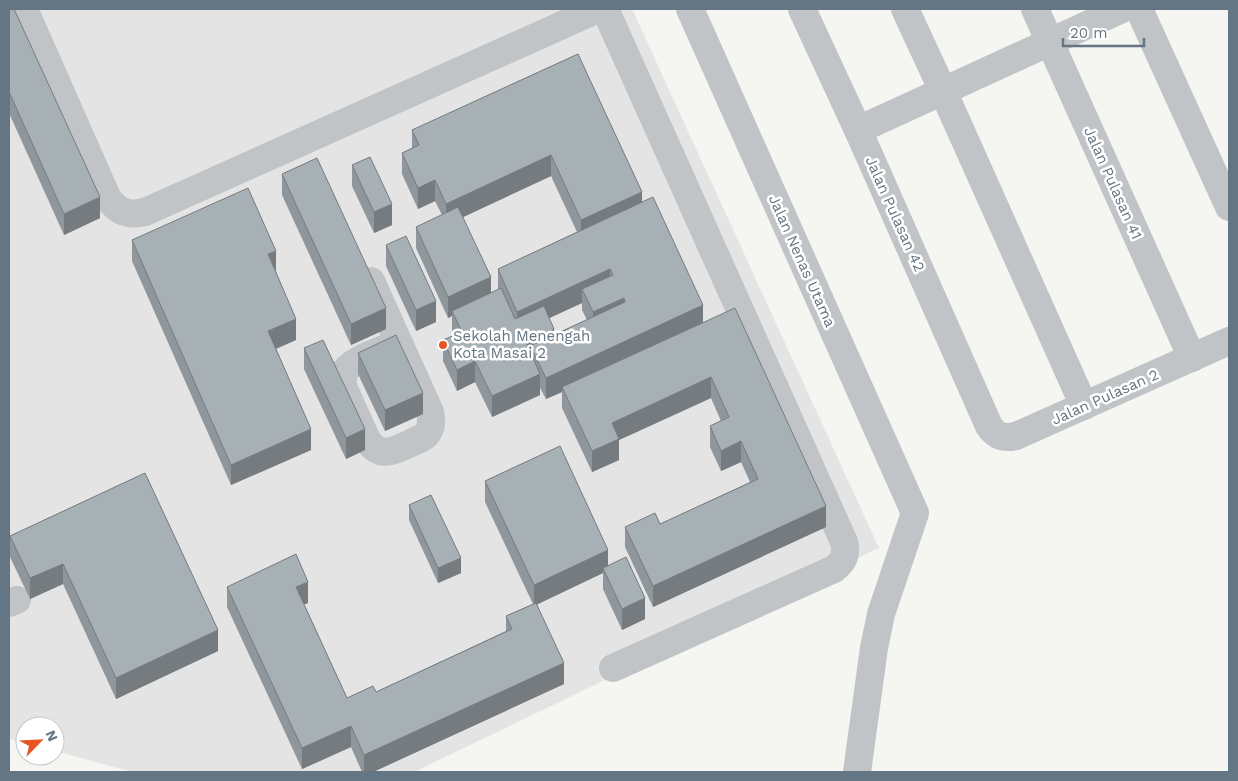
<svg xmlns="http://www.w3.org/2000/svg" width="1238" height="781" viewBox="0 0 1238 781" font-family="'Work Sans',sans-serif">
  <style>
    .built { fill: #e3e4e3 }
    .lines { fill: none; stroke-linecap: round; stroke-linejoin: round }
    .minor { stroke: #c0c4c7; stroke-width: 28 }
    .wall { fill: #90979c; fill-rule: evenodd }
    .shaded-wall { fill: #757b7f }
    .building { fill: #a7b0b5; stroke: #757b7f }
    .poi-dot { fill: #e55422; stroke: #fff; stroke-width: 2 }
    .labels { text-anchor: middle; stroke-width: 5; stroke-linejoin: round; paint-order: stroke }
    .street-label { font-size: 15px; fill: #647583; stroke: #fff }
    .poi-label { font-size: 15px; fill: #647583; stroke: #fff; text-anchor: start }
  </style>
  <rect width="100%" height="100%" fill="#f5f5f2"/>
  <path class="built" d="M 9,9 L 632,9 L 879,548 L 414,772 L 133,772 L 55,751 L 55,726 L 25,726 L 25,743 L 9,739 Z"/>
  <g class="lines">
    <g class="minor">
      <path d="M 24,9 L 107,197 C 118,212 127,216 145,212 L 598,9"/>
      <path d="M 605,9 L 844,542 C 847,554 844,561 834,569 L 613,668"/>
      <path d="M 690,9 L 915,513 L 881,614 L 874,648 L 857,772"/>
      <path d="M 802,9 L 858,130 L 989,426 C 996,436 1003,439 1016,436 L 1229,341"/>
      <path d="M 905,9 L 943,91 L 1084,406"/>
      <path d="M 1035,9 L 1192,358"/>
      <path d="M 1139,9 L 1229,207"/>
      <path d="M 858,130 L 1122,9"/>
      <path d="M 371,281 L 430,412 C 432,420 432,428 426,435 C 422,439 414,441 409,444 C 391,452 380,458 367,440 L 344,389 C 343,384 342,378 344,373 C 350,360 381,351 393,345"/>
      <path d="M 9,603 L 17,600"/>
    </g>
  </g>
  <g class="wall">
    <path d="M 9,9 L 100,218 L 64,235 L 9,113 Z"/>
    <path d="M 578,54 L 642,202 L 703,322 L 826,527 L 653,607 L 625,547 L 625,527 L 660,524 L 750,482 L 741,462 L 721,471 L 710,447 L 710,426 L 721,421 L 711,398 L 619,440 L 619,460 L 592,472 L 562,408 L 562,392 L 546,399 L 540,388 L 540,395 L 492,417 L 475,382 L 457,391 L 443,361 L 443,340 L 454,335 L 452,332 L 452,316 L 448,318 L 416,248 L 416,227 L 442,215 L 435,201 L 418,209 L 402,174 L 402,153 L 412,148 L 412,130 ZM 551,176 L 577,232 L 498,269 L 498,290 L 491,293 L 463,217 ZM 582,303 L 582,310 L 587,320 L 554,335 L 549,318 Z"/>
    <path d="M 352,165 L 392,225 L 374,233 L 352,186 Z"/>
    <path d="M 282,174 L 386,329 L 351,345 L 282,195 Z"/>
    <path d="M 132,240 L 276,271 L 296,340 L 276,349 L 311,450 L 231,485 L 132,261 Z"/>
    <path d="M 386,245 L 436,322 L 416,331 L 386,266 Z"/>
    <path d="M 304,348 L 365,450 L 346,459 L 304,369 Z"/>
    <path d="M 358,353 L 423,414 L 385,431 L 358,374 Z"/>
    <path d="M 145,473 L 218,651 L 116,699 L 63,584 L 30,599 L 10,557 L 10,536 Z"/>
    <path d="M 485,481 L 608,566 L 645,619 L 622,630 L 603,589 L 603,573 L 537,604 L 564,684 L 373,772 L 362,772 L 351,747 L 302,769 L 227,607 L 227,587 L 308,603 L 304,604 L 347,698 L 376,692 L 506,631 L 506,616 L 533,604 L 485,502 Z"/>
    <path d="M 409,505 L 461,573 L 438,583 L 409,520 Z"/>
  </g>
  <g class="shaded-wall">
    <path d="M 551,155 L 551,176 L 446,225 L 446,204 Z"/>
    <path d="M 435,180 L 435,201 L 418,209 L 418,188 Z"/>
    <path d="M 642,192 L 642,213 L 581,241 L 581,220 Z"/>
    <path d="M 100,197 L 100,218 L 64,235 L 64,214 Z"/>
    <path d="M 392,204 L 392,225 L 374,233 L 374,212 Z"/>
    <path d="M 276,251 L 276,272 L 268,254 Z"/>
    <path d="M 610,269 L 610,290 L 582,289 L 582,303 L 517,333 L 517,312 Z"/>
    <path d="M 491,277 L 491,298 L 452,311 L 452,316 L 448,318 L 448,297 Z"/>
    <path d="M 624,298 L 624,319 L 593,333 L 593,312 Z"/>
    <path d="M 436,301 L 436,322 L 416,331 L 416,310 Z"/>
    <path d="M 703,305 L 703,326 L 562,387 L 562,392 L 546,399 L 546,378 Z"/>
    <path d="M 386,308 L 386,329 L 351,345 L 351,324 Z"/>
    <path d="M 296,319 L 296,340 L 268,352 L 268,331 Z"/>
    <path d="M 554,329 L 554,350 L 530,346 L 530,361 L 526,342 Z"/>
    <path d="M 475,361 L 475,382 L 457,391 L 457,370 Z"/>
    <path d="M 540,374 L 540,395 L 492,417 L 492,396 Z"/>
    <path d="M 711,377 L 711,398 L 619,440 L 619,460 L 592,472 L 592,451 L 612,423 Z"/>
    <path d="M 423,393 L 423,414 L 385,431 L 385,410 Z"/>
    <path d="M 311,429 L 311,450 L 231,485 L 231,465 Z"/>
    <path d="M 365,429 L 365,450 L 346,459 L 346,438 Z"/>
    <path d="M 741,441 L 741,462 L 721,471 L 721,451 Z"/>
    <path d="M 826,506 L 826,527 L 653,607 L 653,586 Z"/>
    <path d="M 608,550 L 608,571 L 603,568 L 603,573 L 534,606 L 534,585 Z"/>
    <path d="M 461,558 L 461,573 L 438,583 L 438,568 Z"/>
    <path d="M 63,564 L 63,584 L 30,599 L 30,578 Z"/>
    <path d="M 308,582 L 308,603 L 296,608 L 296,587 Z"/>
    <path d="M 645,598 L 645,619 L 622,630 L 622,609 Z"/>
    <path d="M 218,630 L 218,651 L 116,699 L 116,678 Z"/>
    <path d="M 564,663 L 564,684 L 373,772 L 364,772 L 364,755 Z"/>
    <path d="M 351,726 L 351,747 L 302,769 L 302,748 Z"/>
  </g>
  <g class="building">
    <path d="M 9,9 L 14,9 L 100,197 L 64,214 L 9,92 Z"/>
    <path d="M 578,54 L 642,192 L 581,220 L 551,155 L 446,204 L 435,180 L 418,188 L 402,153 L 419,145 L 412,130 Z"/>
    <path d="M 370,157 L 392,204 L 374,212 L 352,165 Z"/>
    <path d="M 317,158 L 386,308 L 351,324 L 282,174 Z"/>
    <path d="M 248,188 L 276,251 L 268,254 L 296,319 L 268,331 L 311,429 L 231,465 L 132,240 Z"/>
    <path d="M 653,197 L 703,305 L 546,378 L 530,346 L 625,302 L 624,298 L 593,312 L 582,289 L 613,275 L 610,269 L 517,312 L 498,269 Z"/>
    <path d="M 458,207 L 491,277 L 448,297 L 416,227 Z"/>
    <path d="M 406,236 L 436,301 L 416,310 L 386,245 Z"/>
    <path d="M 501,288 L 515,319 L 544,306 L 554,329 L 526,342 L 540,374 L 492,396 L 475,361 L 457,370 L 443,340 L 462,332 L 452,311 Z"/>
    <path d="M 735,308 L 826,506 L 653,586 L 625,527 L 655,513 L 660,524 L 758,479 L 741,441 L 721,451 L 710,426 L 729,417 L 711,377 L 612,423 L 619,439 L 592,451 L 562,387 Z"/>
    <path d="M 396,335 L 423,393 L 385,410 L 358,353 Z"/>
    <path d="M 323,340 L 365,429 L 346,438 L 304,348 Z"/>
    <path d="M 560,446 L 608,550 L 534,585 L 485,481 Z"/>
    <path d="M 145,473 L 218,630 L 116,678 L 63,564 L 30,578 L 10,536 Z"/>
    <path d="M 431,495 L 461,558 L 438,568 L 409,505 Z"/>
    <path d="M 296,554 L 308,582 L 296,587 L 347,698 L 373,686 L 376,692 L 512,629 L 506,616 L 536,603 L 564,663 L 364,755 L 351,726 L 302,748 L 227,587 Z"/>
    <path d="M 626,557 L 645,598 L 622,609 L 603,568 Z"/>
  </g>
  <circle class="poi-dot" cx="443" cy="345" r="5"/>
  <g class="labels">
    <g class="street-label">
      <text transform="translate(1113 183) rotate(66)" y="5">Jalan Pulasan 41</text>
      <text transform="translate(895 214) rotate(66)" y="5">Jalan Pulasan 42</text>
      <text transform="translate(802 261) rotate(66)" y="5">Jalan Nenas Utama</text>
      <text transform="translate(1105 397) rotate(-24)" y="5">Jalan Pulasan 2</text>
    </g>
    <g class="poi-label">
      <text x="453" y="341">Sekolah Menengah<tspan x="453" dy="17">Kota Masai 2</tspan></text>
    </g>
  </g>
  <rect width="1238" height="781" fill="none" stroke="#647583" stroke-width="20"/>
  <g transform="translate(40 741) rotate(66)"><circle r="24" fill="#ffffff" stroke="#c1c8cd"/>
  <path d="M0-4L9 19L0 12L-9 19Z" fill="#e55422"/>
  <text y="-8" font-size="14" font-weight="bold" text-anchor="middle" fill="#647583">N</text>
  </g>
  <path d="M1063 38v8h81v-8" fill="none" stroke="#647583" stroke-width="2.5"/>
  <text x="1070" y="38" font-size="15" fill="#647583" stroke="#ffffff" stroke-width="4" paint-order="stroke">20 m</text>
</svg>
